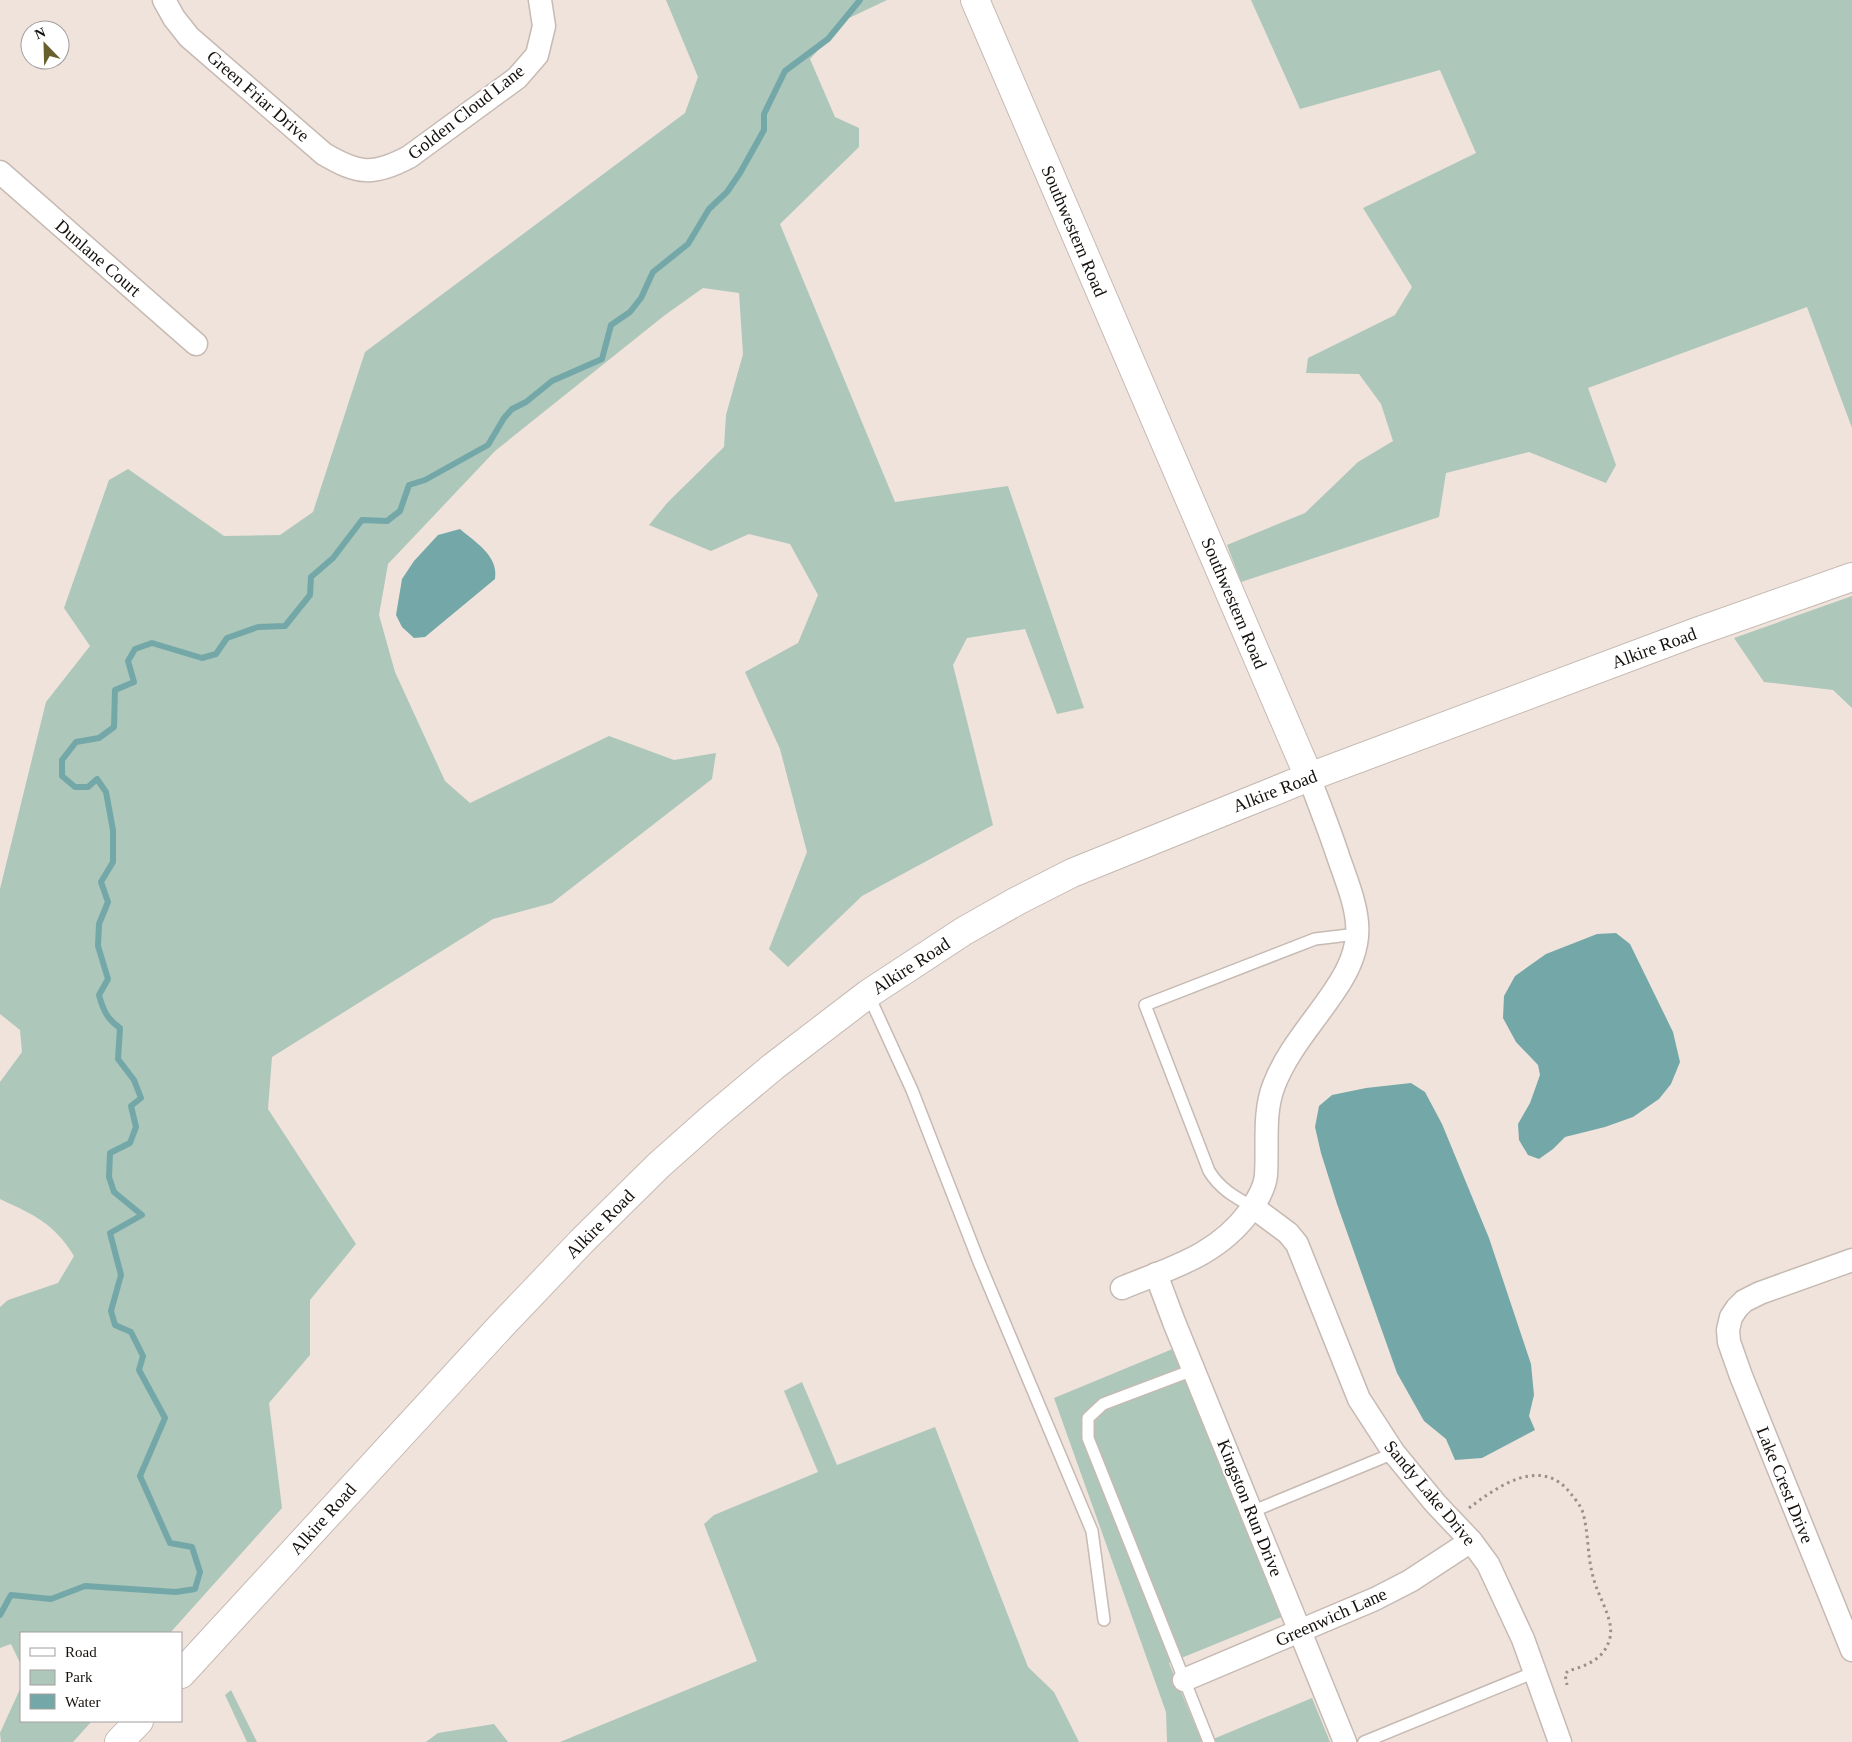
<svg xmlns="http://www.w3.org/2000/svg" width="1852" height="1742" viewBox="0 0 1852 1742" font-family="'Times New Roman',serif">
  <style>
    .green { fill: #adc7ba }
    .water { fill: #74a8a8 }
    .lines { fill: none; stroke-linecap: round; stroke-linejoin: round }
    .stream { stroke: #74a8a8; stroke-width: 6 }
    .lane-casing { stroke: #c6bab3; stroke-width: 14 }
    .street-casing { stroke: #c6bab3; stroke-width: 25 }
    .secondary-casing { stroke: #c6bab3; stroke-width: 30 }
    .path { stroke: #9a918b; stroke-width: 3; stroke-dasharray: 2.5 4; stroke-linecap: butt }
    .lane { stroke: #fff; stroke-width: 11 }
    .street { stroke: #fff; stroke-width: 22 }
    .secondary { stroke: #fff; stroke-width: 28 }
    .labels { text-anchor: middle; stroke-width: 4; stroke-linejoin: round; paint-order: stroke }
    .street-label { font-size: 18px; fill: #14100d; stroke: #fff }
  </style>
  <rect width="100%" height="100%" fill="#f0e3dc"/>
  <g class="green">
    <path d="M 666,0 L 887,0 L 847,19 L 810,59 L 835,117 L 859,128 L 859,147 L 780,224 L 895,502 L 1008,486 L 1084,708 L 1057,714 L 1025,629 L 967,638 L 953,665 L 993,825 L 862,896 L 788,967 L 769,949 L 807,852 L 780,749 L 745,672 L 798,643 L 818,595 L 790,544 L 749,534 L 711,551 L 649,525 L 668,502 L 724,447 L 726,415 L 743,354 L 739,293 L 703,288 L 665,315 L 495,451 L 388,564 L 379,615 L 395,672 L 445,781 L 470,803 L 609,736 L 674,760 L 716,753 L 712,779 L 552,903 L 493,919 L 272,1057 L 268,1109 L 356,1244 L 310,1300 L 310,1355 L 269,1403 L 282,1508 L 170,1633 L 21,1633 L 21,1665 L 11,1644 L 0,1648 L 0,1307 L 8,1300 L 58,1283 L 74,1256 C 54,1223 34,1215 0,1199 L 0,1082 L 22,1052 L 20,1030 L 0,1014 L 0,889 L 46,702 L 90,646 L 64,608 L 109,480 L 128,469 L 224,536 L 280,535 L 313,512 L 365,352 L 685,113 L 698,77 Z"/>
    <path d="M 1251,0 L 1852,0 L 1852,428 L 1807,307 L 1588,388 L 1616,465 L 1606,483 L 1529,452 L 1446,473 L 1439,517 L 1241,582 L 1227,545 L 1305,513 L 1358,462 L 1393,441 L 1381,404 L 1359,374 L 1306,373 L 1308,358 L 1395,315 L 1412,287 L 1363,208 L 1476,153 L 1440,70 L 1300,109 Z"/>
    <path d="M 1852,596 L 1852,708 L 1833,690 L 1764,682 L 1734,638 Z"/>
    <path d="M 1175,1348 L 1284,1616 L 1169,1663 L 1202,1742 L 1167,1742 L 1166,1712 L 1054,1398 Z"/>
    <path d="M 802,1382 L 837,1465 L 935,1427 L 1028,1667 L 1054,1692 L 1079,1742 L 560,1742 L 757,1661 L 704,1524 L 714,1515 L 818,1472 L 784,1391 Z"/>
    <path d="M 21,1687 L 21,1721 L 92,1721 L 73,1742 L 1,1742 L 0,1733 Z"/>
    <path d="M 231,1690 L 257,1742 L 247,1742 L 225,1695 Z"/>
    <path d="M 1312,1698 L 1330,1742 L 1206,1742 Z"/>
    <path d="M 494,1724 L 508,1742 L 426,1742 L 438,1733 Z"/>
  </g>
  <g class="water">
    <path d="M 460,529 C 475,542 499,556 495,579 L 425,637 L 414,638 L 402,627 L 396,615 L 402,579 L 414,561 L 438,535 Z"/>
    <path d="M 1616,933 L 1630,944 L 1673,1032 L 1680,1062 L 1671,1084 L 1659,1099 L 1633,1117 L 1605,1127 L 1565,1137 L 1553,1149 L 1539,1159 L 1528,1155 L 1519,1140 L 1518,1124 L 1530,1103 L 1540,1075 L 1538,1065 L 1516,1042 L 1503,1018 L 1504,996 L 1515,976 L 1546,954 L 1597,934 Z"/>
    <path d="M 1411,1083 L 1425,1092 L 1442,1124 L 1489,1238 L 1531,1364 L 1534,1395 L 1529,1416 L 1535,1430 L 1482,1458 L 1455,1460 L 1446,1439 L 1424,1421 L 1397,1373 L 1337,1204 L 1321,1153 L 1315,1127 L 1319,1106 L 1332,1095 L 1366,1088 Z"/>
  </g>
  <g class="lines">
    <path class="stream" d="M 0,1615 L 11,1595 L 51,1599 L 85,1586 L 176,1592 L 195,1589 L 200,1572 L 192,1547 L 170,1543 L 140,1476 L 165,1418 L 139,1370 L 143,1356 L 131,1332 L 115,1325 L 111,1311 L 121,1275 L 110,1233 L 142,1215 L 114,1192 L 109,1177 L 110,1153 L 130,1143 L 136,1127 L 131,1106 L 141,1098 L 134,1080 L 118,1059 L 120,1028 C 107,1019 103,1010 99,995 L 108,979 L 98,946 L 99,924 L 108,902 L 101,882 L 113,862 L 113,830 L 106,792 L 97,779 L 88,787 L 75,787 L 62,776 L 62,760 L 76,742 L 99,738 L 114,727 L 115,690 L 134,682 L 128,661 L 135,649 L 152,643 L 202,658 L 216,654 L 227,638 L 258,627 L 285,626 L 310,595 L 311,577 L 333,558 L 362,520 L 387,521 L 400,511 L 409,485 L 425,480 L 488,445 L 504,418 L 512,409 L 526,402 L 552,381 L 602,359 L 611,325 L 630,312 L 641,298 L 653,272 L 688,244 L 709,209 L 727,192 L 740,173 L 764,130 L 764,114 L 785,71 L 828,39 L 860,0"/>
    <defs>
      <g id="lane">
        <path d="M 868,994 L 912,1090 L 979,1262 L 1092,1531 L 1104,1620"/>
        <path d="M 1253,1207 C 1235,1197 1220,1189 1209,1171 L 1145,1005 L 1315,939 L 1357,934"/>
        <path d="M 1193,1370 L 1103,1404 L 1088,1418 L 1088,1438 L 1209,1742"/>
        <path d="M 1251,1512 L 1394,1453"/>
        <path d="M 1364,1742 L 1535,1672"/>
      </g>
      <g id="street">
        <path d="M 164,0 L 174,18 L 189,37 L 324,154 C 358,174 373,176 409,157 L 517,78 L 537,55 L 544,26 L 540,0"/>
        <path d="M 0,172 L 196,344"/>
        <path d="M 1253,1207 L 1288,1233 L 1297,1244 L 1359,1399 L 1394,1453 L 1435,1503 L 1471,1541 L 1488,1564 L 1523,1639 L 1560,1742"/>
        <path d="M 1852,1260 L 1760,1293 L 1744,1301 L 1737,1308 L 1731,1317 L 1728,1330 L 1729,1342 L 1741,1376 L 1852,1650"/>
        <path d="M 1156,1274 L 1174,1322 L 1345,1742"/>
        <path d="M 1122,1288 C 1170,1268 1217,1256 1249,1212 C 1257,1201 1265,1188 1266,1175 C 1268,1145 1263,1113 1274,1085 C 1288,1049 1314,1022 1335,990 C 1370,940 1358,912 1339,859 C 1330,831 1319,804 1309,777"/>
        <path d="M 1184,1680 L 1375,1599 L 1410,1581 L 1471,1541"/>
      </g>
      <g id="secondary">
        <path d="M 975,0 L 1309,777"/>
        <path d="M 181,1674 L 501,1326 L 581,1242 L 659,1165 L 713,1117 L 774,1066 L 868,994 L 964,931 L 1017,901 L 1072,873 L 1309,777 L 1696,632 L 1852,577"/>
        <path d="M 119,1742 L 139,1721"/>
      </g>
    </defs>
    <use href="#lane" class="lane-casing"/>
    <use href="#street" class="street-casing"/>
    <use href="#secondary" class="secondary-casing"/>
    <path class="path" d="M 1469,1508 C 1498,1486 1542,1455 1571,1494 C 1575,1499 1581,1506 1583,1513 C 1589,1535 1587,1558 1594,1580 C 1599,1599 1616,1622 1609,1641 C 1603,1660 1585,1666 1568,1671 L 1565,1674 L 1567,1685"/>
    <use href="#lane" class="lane"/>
    <use href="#street" class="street"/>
    <use href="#secondary" class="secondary"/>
  </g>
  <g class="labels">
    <g class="street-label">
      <text transform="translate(258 96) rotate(41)" y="6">Green Friar Drive</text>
      <text transform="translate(466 112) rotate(-38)" y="6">Golden Cloud Lane</text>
      <text transform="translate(1074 231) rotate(67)" y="6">Southwestern Road</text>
      <text transform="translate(98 258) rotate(41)" y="6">Dunlane Court</text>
      <text transform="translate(1234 603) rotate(67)" y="6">Southwestern Road</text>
      <text transform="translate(1654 648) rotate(-20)" y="6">Alkire Road</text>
      <text transform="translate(1275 791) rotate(-21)" y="6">Alkire Road</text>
      <text transform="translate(911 966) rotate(-33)" y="6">Alkire Road</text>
      <text transform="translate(600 1224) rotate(-45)" y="6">Alkire Road</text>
      <text transform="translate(1785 1485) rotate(68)" y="6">Lake Crest Drive</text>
      <text transform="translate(1430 1493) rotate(50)" y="6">Sandy Lake Drive</text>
      <text transform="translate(1250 1508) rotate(68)" y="6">Kingston Run Drive</text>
      <text transform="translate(323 1519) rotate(-48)" y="6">Alkire Road</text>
      <text transform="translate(1331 1617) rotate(-24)" y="6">Greenwich Lane</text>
    </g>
  </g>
  <rect x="20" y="1632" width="162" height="90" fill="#ffffff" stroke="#a19f9e"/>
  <rect x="30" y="1648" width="25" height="8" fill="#ffffff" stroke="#a19f9e"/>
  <text x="65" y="1657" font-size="15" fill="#14100d">Road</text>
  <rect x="30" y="1670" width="25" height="15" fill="#adc7ba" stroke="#a19f9e"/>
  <text x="65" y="1682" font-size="15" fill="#14100d">Park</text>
  <rect x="30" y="1694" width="25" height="15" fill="#74a8a8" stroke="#a19f9e"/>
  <text x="65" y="1707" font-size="15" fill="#14100d">Water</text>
  <g transform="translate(45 45) rotate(337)"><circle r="24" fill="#ffffff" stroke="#a19f9e"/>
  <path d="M0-4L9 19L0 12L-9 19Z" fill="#67602c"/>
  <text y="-8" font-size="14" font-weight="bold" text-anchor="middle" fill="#14100d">N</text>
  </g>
</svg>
